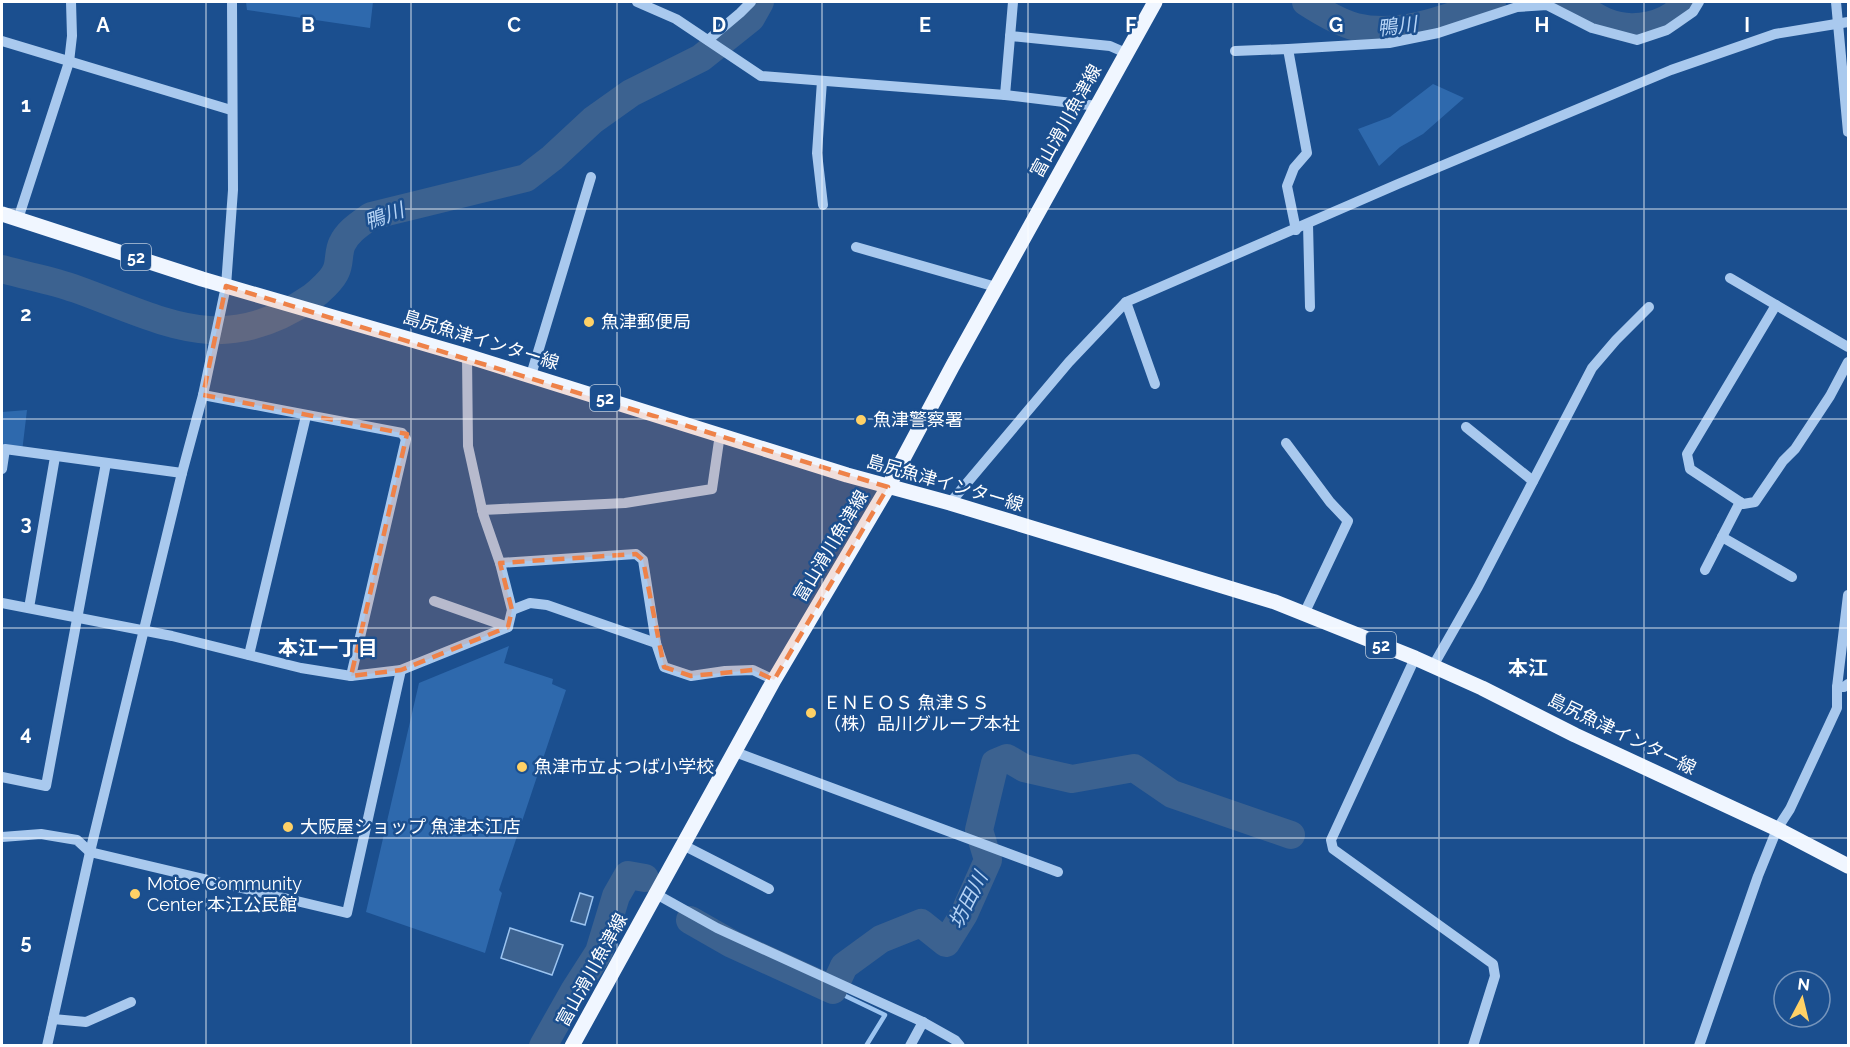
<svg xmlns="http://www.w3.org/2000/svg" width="1850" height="1047" viewBox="0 0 1850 1047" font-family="Raleway,'Noto Sans JP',sans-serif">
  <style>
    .green { fill: #2e69ad }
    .water { fill: #3c6290; stroke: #9cc4f0; stroke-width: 1.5 }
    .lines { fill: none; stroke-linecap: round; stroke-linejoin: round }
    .stream { stroke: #9cc4f0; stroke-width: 4.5 }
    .river { stroke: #3c6290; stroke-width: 28 }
    .minor { stroke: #a9c9ee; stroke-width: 10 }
    .major { stroke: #f0f6ff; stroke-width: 15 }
    .marked { fill: #ee8249; fill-opacity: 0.2; stroke: #ee8249; stroke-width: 4.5; stroke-dasharray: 12 8; stroke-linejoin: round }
    .grid { fill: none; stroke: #fff; stroke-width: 1.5; stroke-opacity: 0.55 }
    .poi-dot { fill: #ffd166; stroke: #1b4f8f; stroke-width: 2 }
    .labels { text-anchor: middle; stroke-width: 5; stroke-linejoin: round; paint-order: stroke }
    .shield { fill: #1b4f8f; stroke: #bbcadd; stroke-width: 1.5 }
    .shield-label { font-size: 16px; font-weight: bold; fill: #fff }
    .street-label { font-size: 18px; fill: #fff; stroke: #1b4f8f }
    .poi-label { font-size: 18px; fill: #fff; stroke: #1b4f8f; text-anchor: start }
    .water-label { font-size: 20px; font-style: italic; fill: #b5d3f5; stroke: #1b4f8f }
    .neighbourhood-label { font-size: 20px; font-weight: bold; fill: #fff; stroke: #1b4f8f }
    .grid-label { font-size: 20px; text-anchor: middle; font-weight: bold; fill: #fff; stroke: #1b4f8f; stroke-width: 5; stroke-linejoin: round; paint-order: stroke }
  </style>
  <rect width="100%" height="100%" fill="#1b4f8f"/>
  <g class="green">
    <path d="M 246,2 L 373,2 L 370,28 L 247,10 Z"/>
    <path d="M 1433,84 L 1464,98 L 1423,134 L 1400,147 L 1379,166 L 1358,129 L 1390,117 Z"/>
    <path d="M 27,410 L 22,452 L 5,449 L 2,458 L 2,412 Z"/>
    <path d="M 509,646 L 504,663 L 553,679 L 552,684 L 566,690 L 499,890 L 502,893 L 485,953 L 366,912 L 419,683 Z"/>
  </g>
  <g class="water">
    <path d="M 580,893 L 593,897 L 585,925 L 571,921 Z"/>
    <path d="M 510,928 L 563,945 L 552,975 L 501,958 Z"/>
  </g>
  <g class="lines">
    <path class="stream" d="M 833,990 L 885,1015 L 866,1046"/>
    <g class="river">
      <path d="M 1306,2 C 1320,11 1340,23 1356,27 C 1401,38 1450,17 1492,2"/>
      <path d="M 1569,2 C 1581,8 1593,16 1606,22 C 1632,33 1670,26 1686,2"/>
      <path d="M 2,269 C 26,276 52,280 76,289 C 165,321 222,359 312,297 C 319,292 333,279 336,271 C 340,263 338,252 342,244 C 348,231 360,224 371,216 L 526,178 L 552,158 L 593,120 L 631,93 L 701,58 L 751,18 L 760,2"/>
      <path d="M 690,920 L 732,944 L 833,990 L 844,966 L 881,939 L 921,923 L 946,943 L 964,914 L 988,860 L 979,830 L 995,763 L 1007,758 L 1024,768 L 1072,779 L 1134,768 L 1172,794 L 1291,835"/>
      <path d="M 543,1046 L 574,991 L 599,952 L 616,896 L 628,875 L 645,878"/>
    </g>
    <g class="minor">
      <path d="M 637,2 L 676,19 L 761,76 L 1005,95 L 1097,106"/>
      <path d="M 1836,2 L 1848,132"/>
      <path d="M 1010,36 L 1110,46 L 1126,53"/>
      <path d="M 708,40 L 740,13 L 751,2"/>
      <path d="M 2,41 L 231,110"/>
      <path d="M 1288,49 L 1389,43 L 1438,33 L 1517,7 L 1547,5 L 1592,28 L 1637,40 L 1667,30 L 1693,12 L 1699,2"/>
      <path d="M 1235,51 L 1288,49 L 1307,153 L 1294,168 L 1287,186 L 1296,230"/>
      <path d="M 822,81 L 817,153 L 823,205"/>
      <path d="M 1005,95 L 1013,2"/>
      <path d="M 18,219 L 69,62 L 72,36 L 71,2"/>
      <path d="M 1308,224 L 1310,307"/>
      <path d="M 856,247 L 996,287"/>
      <path d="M 1730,278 L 1776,305"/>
      <path d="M 1126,302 L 1155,384"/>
      <path d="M 531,375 L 591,177"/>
      <path d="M 203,395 L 402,433 L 406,439 L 351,676"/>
      <path d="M 1466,427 L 1533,481"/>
      <path d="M 1286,443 L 1330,502 L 1348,521 L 1304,614"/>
      <path d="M 2,469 L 5,449 L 182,473"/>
      <path d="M 1740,502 L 1690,469 L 1687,454 L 1776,305 L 1848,347"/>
      <path d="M 950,503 L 1069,362 L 1126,302 L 1398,184 L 1671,70 L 1775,34 L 1848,22"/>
      <path d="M 482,510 L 625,503 L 712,489 L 720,434"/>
      <path d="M 1722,537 L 1792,577"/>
      <path d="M 500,563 L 636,554 L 643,560 L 656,643 L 664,667 L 691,676 L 725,671 L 753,670 L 774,680"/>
      <path d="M 1705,570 L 1740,502 L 1743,504 L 1755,502 L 1783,461 L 1795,449 L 1830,396 L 1848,362"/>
      <path d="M 434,601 L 508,627"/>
      <path d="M 2,603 L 172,636 L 301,668 L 351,676 L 401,670 L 508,627 L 512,610 L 500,563 L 483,514 L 468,446 L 467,356"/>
      <path d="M 29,608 L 55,457"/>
      <path d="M 512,610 L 530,603 L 547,605 L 656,643"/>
      <path d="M 249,655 L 306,416"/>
      <path d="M 1415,658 L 1331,840 L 1333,849 L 1493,964 L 1495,976 L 1473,1046"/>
      <path d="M 1433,666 L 1478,587 L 1592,368 L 1616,340 L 1649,307"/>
      <path d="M 1837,687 L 1844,687 L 1848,684"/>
      <path d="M 735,752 L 1058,872"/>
      <path d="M 2,777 L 46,786 L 106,463"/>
      <path d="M 2,837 L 41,834 L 77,840 L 90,852 L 347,913 L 401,670"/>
      <path d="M 683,845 L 769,889"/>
      <path d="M 656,894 L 717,928 L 923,1022 L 955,1040 L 960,1046"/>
      <path d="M 53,1019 L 86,1022 L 131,1002"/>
      <path d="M 47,1046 L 90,852 L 182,473 L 203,395 L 226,286 L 233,190 L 232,2"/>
      <path d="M 910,1046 L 923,1022"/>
      <path d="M 1699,1046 L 1758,876 L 1777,829 L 1790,809 L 1837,708 L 1837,687 L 1848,595"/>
    </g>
    <g class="major">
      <path d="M 2,214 L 202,279 L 467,356 L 847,475 L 950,503 L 1275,602 L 1415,658 L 1482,688 L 1575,735 L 1777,829 L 1848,866"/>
      <path d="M 572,1046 L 774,680 L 888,487 L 952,367 L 1155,2"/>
    </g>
  </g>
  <path class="marked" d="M 226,286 L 888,487 L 774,680 L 753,670 L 691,676 L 664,667 L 643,560 L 636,554 L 500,563 L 512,610 L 508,627 L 401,670 L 351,676 L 407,434 L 203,395 Z"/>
  <path class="grid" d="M 206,2 L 206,1046M 411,2 L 411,1046M 617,2 L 617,1046M 822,2 L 822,1046M 1028,2 L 1028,1046M 1233,2 L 1233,1046M 1439,2 L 1439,1046M 1644,2 L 1644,1046M 2,209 L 1848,209M 2,419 L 1848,419M 2,628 L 1848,628M 2,838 L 1848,838"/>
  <g class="poi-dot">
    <circle cx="589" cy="322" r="6"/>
    <circle cx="861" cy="420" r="6"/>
    <circle cx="811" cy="713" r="6"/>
    <circle cx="522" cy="767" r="6"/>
    <circle cx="288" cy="827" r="6"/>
    <circle cx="135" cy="894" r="6"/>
  </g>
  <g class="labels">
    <g class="shield">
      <rect x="121" y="244" width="30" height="26" rx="4.5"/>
      <rect x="590" y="385" width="30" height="26" rx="4.5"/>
      <rect x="1366" y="632" width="30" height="26" rx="4.5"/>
    </g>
    <g class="shield-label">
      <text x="136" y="263">52</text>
      <text x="605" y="404">52</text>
      <text x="1381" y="651">52</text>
    </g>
    <g class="street-label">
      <text transform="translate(1066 121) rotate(-61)" y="6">富山滑川魚津線</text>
      <text transform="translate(481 340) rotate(17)" y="6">島尻魚津インター線</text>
      <text transform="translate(945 483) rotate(16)" y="6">島尻魚津インター線</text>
      <text transform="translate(831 546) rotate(-59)" y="6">富山滑川魚津線</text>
      <text transform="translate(1622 734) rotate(26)" y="6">島尻魚津インター線</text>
      <text transform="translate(592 970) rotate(-61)" y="6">富山滑川魚津線</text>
    </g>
    <g class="poi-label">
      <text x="601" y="328">魚津郵便局</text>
      <text x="873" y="426">魚津警察署</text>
      <text x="823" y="709">ＥＮＥＯＳ 魚津ＳＳ<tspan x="823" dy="21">（株）品川グループ本社</tspan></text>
      <text x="534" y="773">魚津市立よつば小学校</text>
      <text x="300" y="833">大阪屋ショップ 魚津本江店</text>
      <text x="147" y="890">Motoe Community<tspan x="147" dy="21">Center 本江公民館</tspan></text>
    </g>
    <g class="water-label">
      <text transform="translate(1397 26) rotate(-7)" y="7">鴨川</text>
      <text transform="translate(384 216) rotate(-20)" y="7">鴨川</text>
      <text transform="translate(968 900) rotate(-63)" y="7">坊田川</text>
    </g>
    <g class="neighbourhood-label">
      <text x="328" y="655">本江一丁目</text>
      <text x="1528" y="675">本江</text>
    </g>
  </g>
  <g class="grid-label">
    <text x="103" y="32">A</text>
    <text x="308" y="32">B</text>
    <text x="514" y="32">C</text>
    <text x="719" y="32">D</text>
    <text x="925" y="32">E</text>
    <text x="1131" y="32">F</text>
    <text x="1336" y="32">G</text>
    <text x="1542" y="32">H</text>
    <text x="1747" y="32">I</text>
    <text x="26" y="112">1</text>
    <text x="26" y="321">2</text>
    <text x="26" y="530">3</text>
    <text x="26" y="740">4</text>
    <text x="26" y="949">5</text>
  </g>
  <rect width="1850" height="1047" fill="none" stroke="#ffffff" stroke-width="6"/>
  <g transform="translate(1802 999) rotate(7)"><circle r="28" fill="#1b4f8f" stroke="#7695bc" stroke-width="1.5"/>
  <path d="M0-4.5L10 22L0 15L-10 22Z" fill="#ffd166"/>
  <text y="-9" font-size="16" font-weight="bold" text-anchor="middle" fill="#ffffff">N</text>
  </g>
</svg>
